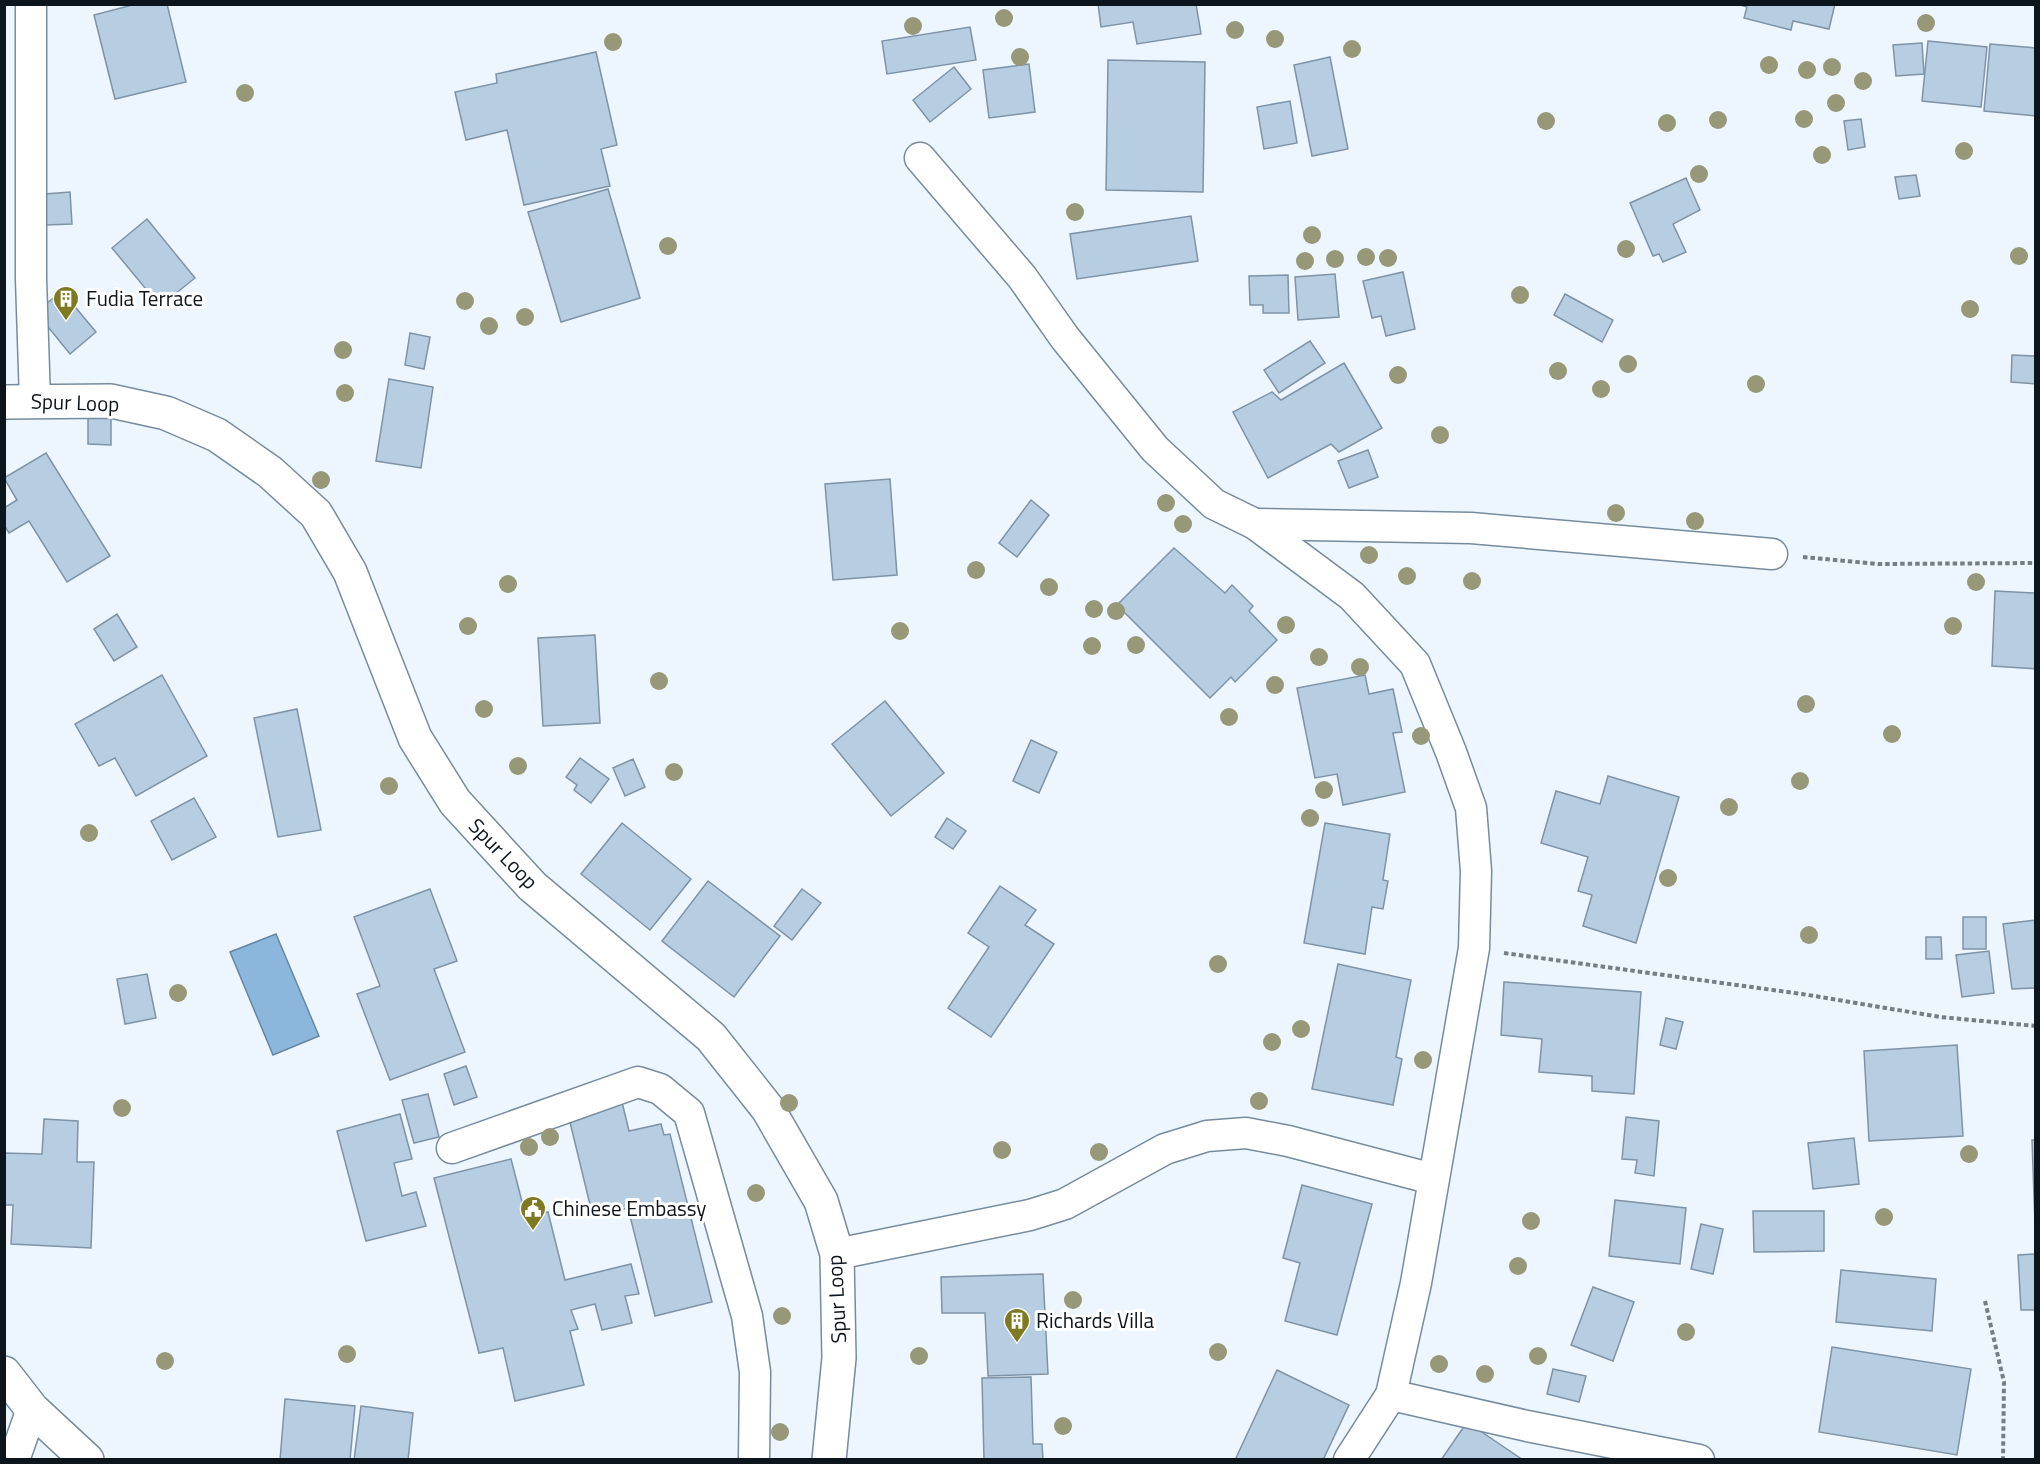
<svg xmlns="http://www.w3.org/2000/svg" width="2040" height="1464" viewBox="0 0 2040 1464" font-family="'Titillium Web',sans-serif">
  <style>
    .water { fill: #8bb7dd; stroke: #6586a3; stroke-width: 1.5 }
    .building { fill: #b6cde2; stroke: #7e93a7; stroke-width: 1.5 }
    .lines { fill: none; stroke-linecap: round; stroke-linejoin: round }
    .minor-casing { stroke: #768b9e; stroke-width: 33 }
    .tertiary-casing { stroke: #768b9e; stroke-width: 36 }
    .path { stroke: #757d85; stroke-width: 4; stroke-dasharray: 4.5 3; stroke-linecap: butt }
    .minor { stroke: #fff; stroke-width: 30 }
    .tertiary { stroke: #fff; stroke-width: 33 }
    .tree { fill: #969877 }
    .labels { text-anchor: middle; stroke-width: 6; stroke-linejoin: round; paint-order: stroke }
    .poi-label { font-size: 21px; fill: #0d151c; stroke: #fff; text-anchor: start }
    .street-label { font-size: 21px; fill: #0d151c; stroke: #fff }
  </style>
  <rect width="100%" height="100%" fill="#edf6ff"/>
  <path class="water" d="M 276,934 L 319,1036 L 273,1055 L 230,952 Z"/>
  <g class="building">
    <path d="M 136,4 L 167,4 L 186,82 L 115,99 L 94,15 Z"/>
    <path d="M 1098,4 L 1196,4 L 1201,34 L 1137,44 L 1133,22 L 1101,27 Z"/>
    <path d="M 1737,4 L 1835,4 L 1829,29 L 1793,21 L 1791,30 L 1744,18 L 1747,7 Z"/>
    <path d="M 970,27 L 976,60 L 887,74 L 882,41 Z"/>
    <path d="M 1928,41 L 1987,47 L 1981,107 L 1922,101 Z"/>
    <path d="M 1922,43 L 1924,74 L 1896,76 L 1893,45 Z"/>
    <path d="M 1990,44 L 2036,48 L 2036,116 L 1984,111 Z"/>
    <path d="M 596,52 L 617,145 L 601,149 L 610,186 L 524,205 L 507,130 L 466,140 L 455,92 L 497,83 L 496,74 Z"/>
    <path d="M 1330,57 L 1348,149 L 1312,156 L 1294,65 Z"/>
    <path d="M 1108,60 L 1205,62 L 1203,192 L 1106,190 Z"/>
    <path d="M 1029,64 L 1035,112 L 989,118 L 983,70 Z"/>
    <path d="M 954,67 L 971,89 L 930,122 L 913,100 Z"/>
    <path d="M 1290,101 L 1297,143 L 1264,149 L 1257,107 Z"/>
    <path d="M 1861,119 L 1865,147 L 1848,150 L 1844,121 Z"/>
    <path d="M 1916,175 L 1920,196 L 1899,199 L 1895,177 Z"/>
    <path d="M 1686,178 L 1700,210 L 1673,224 L 1686,252 L 1663,262 L 1659,254 L 1653,256 L 1630,203 Z"/>
    <path d="M 608,189 L 640,298 L 561,322 L 528,212 Z"/>
    <path d="M 70,192 L 72,224 L 46,225 L 45,194 Z"/>
    <path d="M 1191,216 L 1198,261 L 1077,279 L 1070,234 Z"/>
    <path d="M 147,219 L 195,278 L 160,306 L 112,248 Z"/>
    <path d="M 1403,272 L 1415,329 L 1386,336 L 1381,316 L 1372,318 L 1363,281 Z"/>
    <path d="M 1335,274 L 1339,317 L 1298,320 L 1295,277 Z"/>
    <path d="M 1288,275 L 1289,313 L 1263,313 L 1263,305 L 1250,305 L 1249,276 Z"/>
    <path d="M 62,291 L 96,332 L 70,354 L 36,312 Z"/>
    <path d="M 1565,294 L 1613,320 L 1602,342 L 1554,315 Z"/>
    <path d="M 410,333 L 430,337 L 424,369 L 405,365 Z"/>
    <path d="M 1310,341 L 1325,363 L 1279,393 L 1264,370 Z"/>
    <path d="M 2012,355 L 2036,356 L 2036,384 L 2011,382 Z"/>
    <path d="M 1344,363 L 1382,428 L 1339,452 L 1331,444 L 1268,478 L 1233,412 L 1272,392 L 1281,400 Z"/>
    <path d="M 389,379 L 433,387 L 421,468 L 376,461 Z"/>
    <path d="M 88,411 L 111,411 L 111,445 L 88,444 Z"/>
    <path d="M 1368,450 L 1378,477 L 1349,488 L 1338,461 Z"/>
    <path d="M 46,453 L 110,556 L 67,582 L 29,521 L 9,533 L 4,525 L 4,508 L 17,500 L 4,478 Z"/>
    <path d="M 890,479 L 897,575 L 833,580 L 825,484 Z"/>
    <path d="M 1031,500 L 1049,515 L 1017,557 L 999,543 Z"/>
    <path d="M 1174,548 L 1225,593 L 1232,585 L 1253,606 L 1249,611 L 1277,640 L 1235,682 L 1231,677 L 1210,698 L 1117,605 Z"/>
    <path d="M 1995,591 L 2036,593 L 2036,669 L 1992,666 Z"/>
    <path d="M 117,614 L 137,647 L 114,661 L 94,629 Z"/>
    <path d="M 595,635 L 600,723 L 543,726 L 538,638 Z"/>
    <path d="M 162,675 L 207,756 L 136,796 L 115,758 L 99,766 L 75,724 Z"/>
    <path d="M 1365,675 L 1369,694 L 1393,689 L 1402,732 L 1393,733 L 1405,792 L 1343,805 L 1337,774 L 1315,778 L 1297,688 Z"/>
    <path d="M 885,701 L 944,773 L 891,816 L 832,744 Z"/>
    <path d="M 297,709 L 321,830 L 278,837 L 254,718 Z"/>
    <path d="M 1031,740 L 1057,752 L 1039,793 L 1013,781 Z"/>
    <path d="M 580,758 L 609,779 L 591,803 L 574,790 L 577,785 L 566,777 Z"/>
    <path d="M 633,759 L 645,787 L 625,796 L 613,768 Z"/>
    <path d="M 1608,776 L 1679,797 L 1636,943 L 1583,926 L 1592,895 L 1578,891 L 1588,857 L 1541,843 L 1556,791 L 1600,804 Z"/>
    <path d="M 194,798 L 216,837 L 172,860 L 151,821 Z"/>
    <path d="M 947,818 L 966,831 L 953,849 L 935,837 Z"/>
    <path d="M 622,823 L 691,879 L 650,930 L 581,874 Z"/>
    <path d="M 1325,823 L 1390,834 L 1383,880 L 1388,881 L 1383,909 L 1372,907 L 1365,954 L 1304,943 Z"/>
    <path d="M 708,881 L 780,936 L 734,997 L 662,941 Z"/>
    <path d="M 1000,886 L 1036,910 L 1025,925 L 1054,944 L 991,1037 L 948,1008 L 989,947 L 968,933 Z"/>
    <path d="M 430,889 L 457,961 L 434,969 L 465,1052 L 390,1080 L 357,994 L 380,986 L 354,917 Z"/>
    <path d="M 802,889 L 821,903 L 792,940 L 774,926 Z"/>
    <rect x="1963" y="917" width="23" height="32"/>
    <path d="M 2036,920 L 2036,988 L 2012,989 L 2003,924 Z"/>
    <path d="M 1926,937 L 1941,937 L 1942,959 L 1926,959 Z"/>
    <path d="M 1989,951 L 1994,993 L 1962,997 L 1956,955 Z"/>
    <path d="M 1338,964 L 1411,980 L 1396,1057 L 1402,1059 L 1393,1105 L 1312,1089 Z"/>
    <path d="M 147,974 L 156,1018 L 125,1024 L 117,979 Z"/>
    <path d="M 1504,982 L 1641,992 L 1634,1094 L 1592,1091 L 1592,1076 L 1539,1072 L 1542,1039 L 1501,1035 Z"/>
    <path d="M 1666,1018 L 1683,1022 L 1676,1049 L 1660,1045 Z"/>
    <path d="M 1957,1045 L 1963,1136 L 1869,1141 L 1864,1051 Z"/>
    <path d="M 466,1066 L 477,1097 L 454,1105 L 444,1074 Z"/>
    <path d="M 428,1094 L 439,1137 L 414,1143 L 402,1100 Z"/>
    <path d="M 622,1102 L 629,1131 L 661,1124 L 664,1135 L 670,1134 L 712,1302 L 655,1316 L 628,1208 L 593,1217 L 568,1114 Z"/>
    <path d="M 400,1114 L 412,1159 L 394,1163 L 402,1196 L 416,1192 L 426,1226 L 366,1241 L 337,1131 Z"/>
    <path d="M 1626,1117 L 1659,1121 L 1654,1176 L 1635,1173 L 1637,1160 L 1622,1159 Z"/>
    <path d="M 44,1119 L 78,1121 L 77,1162 L 94,1162 L 91,1248 L 11,1244 L 13,1205 L 4,1205 L 4,1153 L 42,1154 Z"/>
    <path d="M 1854,1138 L 1859,1184 L 1813,1189 L 1808,1143 Z"/>
    <path d="M 2032,1140 L 2036,1140 L 2036,1225 L 2035,1225 Z"/>
    <path d="M 511,1159 L 526,1217 L 548,1212 L 565,1280 L 631,1264 L 639,1294 L 625,1296 L 632,1323 L 602,1330 L 595,1304 L 571,1310 L 578,1329 L 570,1331 L 584,1385 L 515,1401 L 503,1348 L 479,1353 L 434,1178 Z"/>
    <path d="M 1302,1185 L 1372,1204 L 1337,1335 L 1285,1321 L 1300,1263 L 1283,1258 Z"/>
    <path d="M 1615,1200 L 1686,1208 L 1680,1264 L 1609,1256 Z"/>
    <path d="M 1753,1211 L 1824,1211 L 1824,1251 L 1754,1252 Z"/>
    <path d="M 1701,1224 L 1723,1229 L 1713,1274 L 1691,1269 Z"/>
    <path d="M 2036,1254 L 2036,1310 L 2021,1310 L 2018,1255 Z"/>
    <path d="M 1841,1270 L 1936,1279 L 1932,1331 L 1836,1322 Z"/>
    <path d="M 1043,1274 L 1048,1374 L 988,1376 L 985,1313 L 942,1313 L 941,1277 Z"/>
    <path d="M 1593,1287 L 1634,1302 L 1613,1361 L 1571,1345 Z"/>
    <path d="M 1832,1347 L 1971,1369 L 1957,1455 L 1819,1432 Z"/>
    <path d="M 1553,1369 L 1586,1376 L 1579,1402 L 1547,1394 Z"/>
    <path d="M 1277,1370 L 1349,1405 L 1323,1460 L 1235,1460 Z"/>
    <path d="M 1031,1377 L 1033,1444 L 1042,1444 L 1043,1460 L 984,1460 L 982,1378 Z"/>
    <path d="M 285,1399 L 355,1406 L 350,1460 L 280,1460 Z"/>
    <path d="M 361,1406 L 413,1413 L 408,1460 L 354,1460 Z"/>
    <path d="M 1467,1422 L 1523,1460 L 1441,1460 Z"/>
  </g>
  <g class="lines">
    <defs>
      <g id="minor">
        <path d="M 31,4 L 31,279 L 35,401"/>
        <path d="M 920,158 L 1022,277 L 1065,338 L 1155,449 L 1214,504 L 1255,524 L 1352,596 L 1415,664 L 1451,752 L 1471,808 L 1476,871 L 1474,948 L 1416,1283 L 1391,1395 L 1527,1426 L 1699,1460"/>
        <path d="M 1255,524 L 1471,528 L 1772,554"/>
        <path d="M 452,1148 L 638,1082 L 660,1089 L 689,1113 L 747,1316 L 755,1372 L 754,1460"/>
        <path d="M 837,1254 L 1030,1215 L 1065,1204 L 1165,1149 L 1207,1136 L 1246,1133 L 1288,1141 L 1433,1179"/>
        <path d="M 14,1460 L 32,1409"/>
        <path d="M 1349,1460 L 1391,1395"/>
      </g>
      <g id="tertiary">
        <path d="M 4,402 L 111,401 L 166,413 L 217,435 L 270,472 L 316,514 L 350,572 L 415,738 L 455,802 L 532,886 L 711,1037 L 768,1109 L 821,1201 L 837,1254 L 839,1358 L 829,1460"/>
        <path d="M 4,1373 L 32,1409 L 87,1460"/>
      </g>
    </defs>
    <use href="#minor" class="minor-casing"/>
    <use href="#tertiary" class="tertiary-casing"/>
    <g class="path">
      <path d="M 1803,557 L 1878,564 L 2036,563"/>
      <path d="M 1504,953 L 1802,994 L 1940,1017 L 2036,1026"/>
      <path d="M 1985,1301 L 2004,1382 L 2003,1460"/>
    </g>
    <use href="#minor" class="minor"/>
    <use href="#tertiary" class="tertiary"/>
  </g>
  <g class="tree">
    <circle cx="1004" cy="18" r="9"/>
    <circle cx="1926" cy="23" r="9"/>
    <circle cx="913" cy="26" r="9"/>
    <circle cx="1235" cy="30" r="9"/>
    <circle cx="1275" cy="39" r="9"/>
    <circle cx="613" cy="42" r="9"/>
    <circle cx="1352" cy="49" r="9"/>
    <circle cx="1020" cy="57" r="9"/>
    <circle cx="1769" cy="65" r="9"/>
    <circle cx="1832" cy="67" r="9"/>
    <circle cx="1807" cy="70" r="9"/>
    <circle cx="1863" cy="81" r="9"/>
    <circle cx="245" cy="93" r="9"/>
    <circle cx="1836" cy="103" r="9"/>
    <circle cx="1804" cy="119" r="9"/>
    <circle cx="1718" cy="120" r="9"/>
    <circle cx="1546" cy="121" r="9"/>
    <circle cx="1667" cy="123" r="9"/>
    <circle cx="1964" cy="151" r="9"/>
    <circle cx="1822" cy="155" r="9"/>
    <circle cx="1699" cy="174" r="9"/>
    <circle cx="1075" cy="212" r="9"/>
    <circle cx="1312" cy="235" r="9"/>
    <circle cx="668" cy="246" r="9"/>
    <circle cx="1626" cy="249" r="9"/>
    <circle cx="2019" cy="256" r="9"/>
    <circle cx="1366" cy="257" r="9"/>
    <circle cx="1388" cy="258" r="9"/>
    <circle cx="1335" cy="259" r="9"/>
    <circle cx="1305" cy="261" r="9"/>
    <circle cx="1520" cy="295" r="9"/>
    <circle cx="465" cy="301" r="9"/>
    <circle cx="1970" cy="309" r="9"/>
    <circle cx="525" cy="317" r="9"/>
    <circle cx="489" cy="326" r="9"/>
    <circle cx="343" cy="350" r="9"/>
    <circle cx="1628" cy="364" r="9"/>
    <circle cx="1558" cy="371" r="9"/>
    <circle cx="1398" cy="375" r="9"/>
    <circle cx="1756" cy="384" r="9"/>
    <circle cx="1601" cy="389" r="9"/>
    <circle cx="345" cy="393" r="9"/>
    <circle cx="1440" cy="435" r="9"/>
    <circle cx="321" cy="480" r="9"/>
    <circle cx="1166" cy="503" r="9"/>
    <circle cx="1616" cy="513" r="9"/>
    <circle cx="1695" cy="521" r="9"/>
    <circle cx="1183" cy="524" r="9"/>
    <circle cx="1369" cy="555" r="9"/>
    <circle cx="976" cy="570" r="9"/>
    <circle cx="1407" cy="576" r="9"/>
    <circle cx="1472" cy="581" r="9"/>
    <circle cx="1976" cy="582" r="9"/>
    <circle cx="508" cy="584" r="9"/>
    <circle cx="1049" cy="587" r="9"/>
    <circle cx="1094" cy="609" r="9"/>
    <circle cx="1116" cy="611" r="9"/>
    <circle cx="1286" cy="625" r="9"/>
    <circle cx="468" cy="626" r="9"/>
    <circle cx="1953" cy="626" r="9"/>
    <circle cx="900" cy="631" r="9"/>
    <circle cx="1136" cy="645" r="9"/>
    <circle cx="1092" cy="646" r="9"/>
    <circle cx="1319" cy="657" r="9"/>
    <circle cx="1360" cy="667" r="9"/>
    <circle cx="659" cy="681" r="9"/>
    <circle cx="1275" cy="685" r="9"/>
    <circle cx="1806" cy="704" r="9"/>
    <circle cx="484" cy="709" r="9"/>
    <circle cx="1229" cy="717" r="9"/>
    <circle cx="1892" cy="734" r="9"/>
    <circle cx="1421" cy="736" r="9"/>
    <circle cx="518" cy="766" r="9"/>
    <circle cx="674" cy="772" r="9"/>
    <circle cx="1800" cy="781" r="9"/>
    <circle cx="389" cy="786" r="9"/>
    <circle cx="1324" cy="790" r="9"/>
    <circle cx="1729" cy="807" r="9"/>
    <circle cx="1310" cy="818" r="9"/>
    <circle cx="89" cy="833" r="9"/>
    <circle cx="1668" cy="878" r="9"/>
    <circle cx="1809" cy="935" r="9"/>
    <circle cx="1218" cy="964" r="9"/>
    <circle cx="178" cy="993" r="9"/>
    <circle cx="1301" cy="1029" r="9"/>
    <circle cx="1272" cy="1042" r="9"/>
    <circle cx="1423" cy="1060" r="9"/>
    <circle cx="1259" cy="1101" r="9"/>
    <circle cx="789" cy="1103" r="9"/>
    <circle cx="122" cy="1108" r="9"/>
    <circle cx="550" cy="1137" r="9"/>
    <circle cx="529" cy="1147" r="9"/>
    <circle cx="1002" cy="1150" r="9"/>
    <circle cx="1099" cy="1152" r="9"/>
    <circle cx="1969" cy="1154" r="9"/>
    <circle cx="756" cy="1193" r="9"/>
    <circle cx="1884" cy="1217" r="9"/>
    <circle cx="1531" cy="1221" r="9"/>
    <circle cx="1518" cy="1266" r="9"/>
    <circle cx="1073" cy="1300" r="9"/>
    <circle cx="782" cy="1316" r="9"/>
    <circle cx="1686" cy="1332" r="9"/>
    <circle cx="1218" cy="1352" r="9"/>
    <circle cx="347" cy="1354" r="9"/>
    <circle cx="919" cy="1356" r="9"/>
    <circle cx="1538" cy="1356" r="9"/>
    <circle cx="165" cy="1361" r="9"/>
    <circle cx="1439" cy="1364" r="9"/>
    <circle cx="1485" cy="1374" r="9"/>
    <circle cx="1063" cy="1426" r="9"/>
    <circle cx="780" cy="1432" r="9"/>
  </g>
  <defs>
    <symbol id="building-pin" viewBox="-11 -11 22 30"><path d="M0 17L-7.5 6A9.5 9.5 0 1 1 7.5 6Z" fill="#7e7a21" stroke="#fff"/><path d="M-4-6H4V6H1V3H-1V6H-4ZM-2.5-4.3h1.7v1.8h-1.7ZM.8-4.3h1.7v1.8H.8ZM-2.5-1h1.7V.8h-1.7ZM.8-1h1.7V.8H.8Z" fill="#fff"/></symbol>
    <symbol id="civic-pin" viewBox="-11 -11 22 30"><path d="M0 17L-7.5 6A9.5 9.5 0 1 1 7.5 6Z" fill="#7e7a21" stroke="#fff"/><path d="M-.6-6.5H3V-4.5H.6V-3L4-1V1h2V6H-6V1h2V-1L-.6-3ZM-1.2 2.5V6h2.4V2.5Z" fill="#fff"/></symbol>
  </defs>
  <g fill-rule="evenodd">
    <use href="#building-pin" x="51" y="284" width="30" height="40"/>
    <use href="#civic-pin" x="518" y="1194" width="30" height="40"/>
    <use href="#building-pin" x="1002" y="1306" width="30" height="40"/>
  </g>
  <g class="labels">
    <g class="poi-label">
      <text x="86" y="306">Fudia Terrace</text>
      <text x="552" y="1216">Chinese Embassy</text>
      <text x="1036" y="1328">Richards Villa</text>
    </g>
    <g class="street-label">
      <text transform="translate(75 403) rotate(2)" y="7">Spur Loop</text>
      <text transform="translate(503 854) rotate(46)" y="7">Spur Loop</text>
      <text transform="translate(837 1299) rotate(-93)" y="7">Spur Loop</text>
    </g>
  </g>
  <rect width="2040" height="1464" fill="none" stroke="#0d151c" stroke-width="12"/>
</svg>
